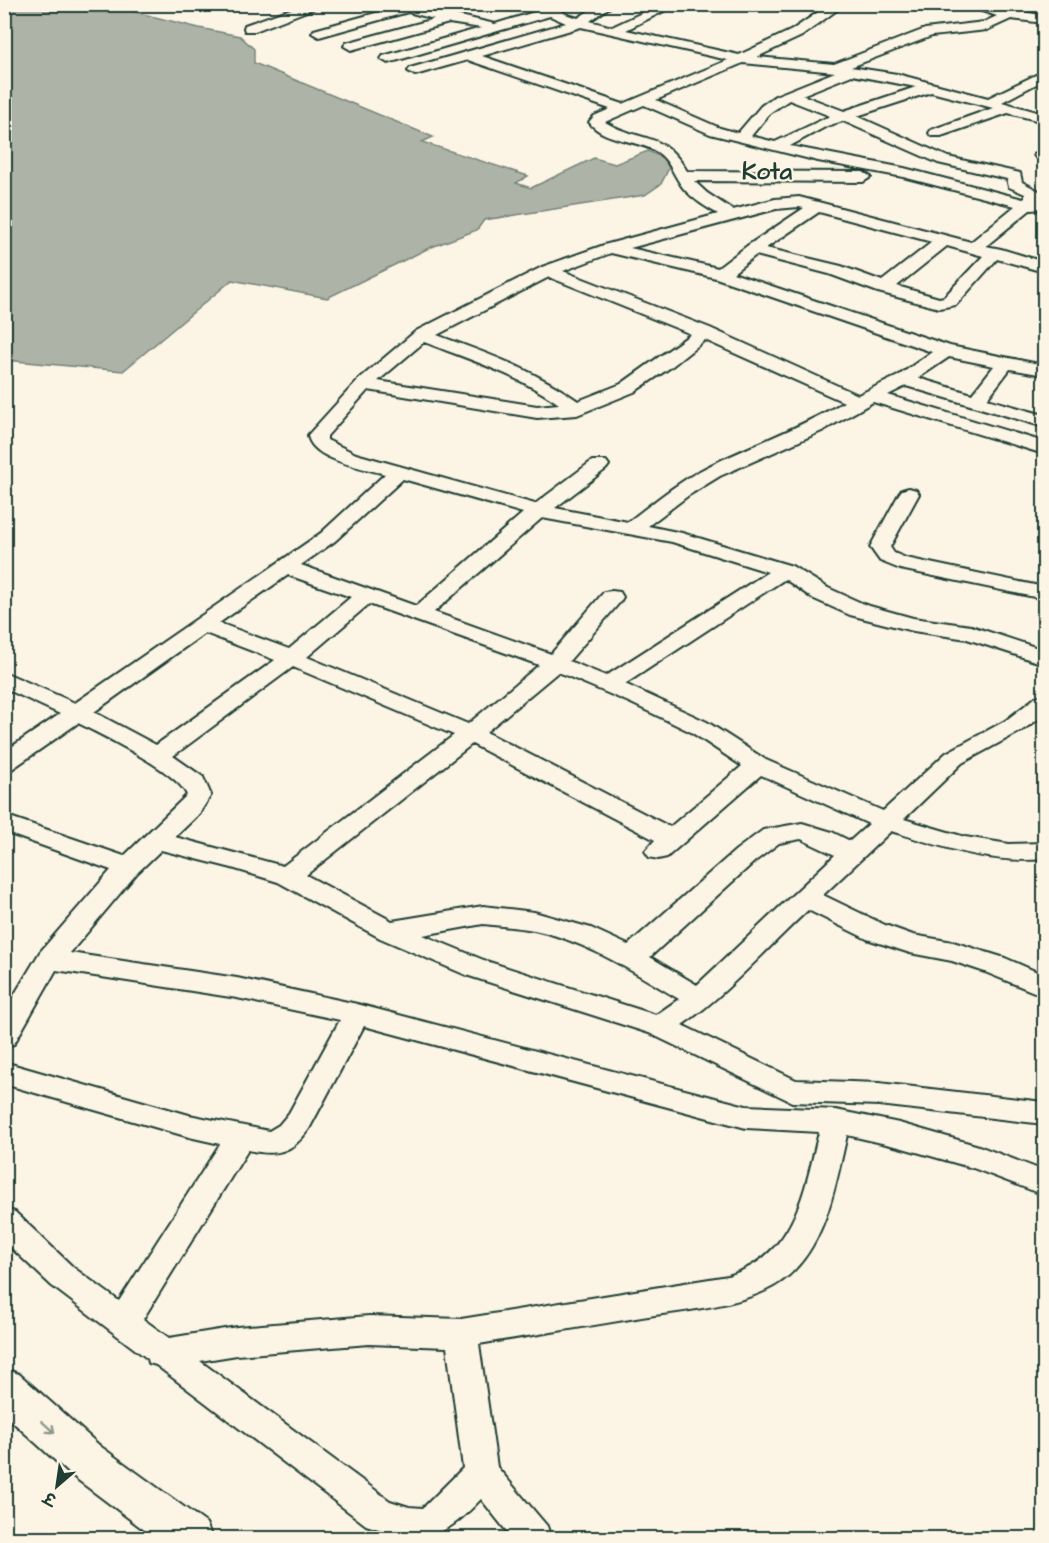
<svg xmlns="http://www.w3.org/2000/svg" width="1049" height="1543" viewBox="0 0 1049 1543" font-family="'Architects Daughter','Playpen Sans Deva',sans-serif">
  <style>
    .water { fill: #aeb3a7; stroke: #758479; stroke-width: 1.5 }
    .lines { fill: none; stroke-linecap: round; stroke-linejoin: round }
    .minor-casing { stroke: #1f3d34; stroke-width: 4 }
    .tertiary-casing { stroke: #1f3d34; stroke-width: 4 }
    .minor { fill: #fcf5e5; fill-rule: evenodd }
    .tertiary { fill: #fcf5e5; fill-rule: evenodd }
    .oneway { stroke: #8e998c }
    .labels { text-anchor: middle; stroke-width: 4.5; stroke-linejoin: round; paint-order: stroke }
    .far-town-label { font-size: 24px; font-weight: bold; fill: #1f3d34; stroke: #fcf5e5 }
  </style>
  <rect width="100%" height="100%" fill="#fcf5e5"/>
  <filter id="ink" filterUnits="userSpaceOnUse"><feTurbulence type="fractalNoise" baseFrequency=".0167" numOctaves="2"/><feDisplacementMap in="SourceGraphic" scale="12" xChannelSelector="R" yChannelSelector="G"/><feConvolveMatrix kernelMatrix="1 2 1 2 8 2 1 2 1" color-interpolation-filters="sRGB"/></filter>
  <g filter="url(#ink)">
    <path class="water" d="M 4,5 L 107,5 L 199,28 L 240,36 L 254,49 L 254,63 L 433,137 L 422,142 L 528,176 L 516,183 L 531,188 L 594,158 L 615,164 L 648,151 L 672,162 L 661,184 L 645,195 L 484,220 L 477,230 L 429,248 L 327,298 L 232,280 L 123,371 L 5,360 Z"/>
    <g class="lines">
      <defs>
        <g id="minor">
          <path d="M 305,4 L 325,4 L 255,31 L 245,31 L 244,28 L 245,25 Z"/>
          <path d="M 386,4 L 408,4 L 495,24 L 541,10 L 533,4 L 549,4 L 568,15 L 578,18 L 599,4 L 614,4 L 590,21 L 612,27 L 661,4 L 678,4 L 626,30 L 739,55 L 792,30 L 830,4 L 845,4 L 802,36 L 757,57 L 834,64 L 925,29 L 984,22 L 997,16 L 961,4 C 989,4 1017,12 1044,15 L 1044,23 L 1011,19 L 987,30 L 932,36 L 851,67 L 897,74 L 988,98 L 1044,71 L 1044,80 L 1002,102 L 1044,114 L 1044,122 L 1008,113 L 941,136 L 931,136 L 929,133 L 931,130 L 993,108 L 931,92 L 857,116 L 948,157 L 1020,173 L 1022,182 L 1041,192 L 1040,200 L 1044,199 L 1044,209 L 1030,210 L 986,246 L 1001,249 L 1044,262 L 1044,272 L 997,259 L 956,305 L 939,308 L 878,292 L 829,274 L 756,255 L 733,273 L 950,346 L 1044,365 L 1044,375 L 1010,369 L 987,399 L 1044,415 L 1044,427 L 906,386 L 888,395 L 1044,442 L 1044,454 L 873,402 L 822,431 L 720,476 L 689,495 L 648,526 L 682,533 L 792,566 L 828,588 L 866,605 L 913,618 L 971,626 L 1044,650 L 1044,664 L 967,639 L 913,631 L 850,615 L 812,598 L 785,579 L 625,684 L 707,722 L 766,760 L 883,811 L 946,753 L 1005,721 L 1036,697 L 1044,695 L 1043,716 L 1021,731 L 962,763 L 904,819 L 965,837 L 1009,844 L 1044,843 L 1044,859 C 988,864 944,847 891,831 L 823,895 L 885,925 L 913,935 L 953,942 L 1005,958 L 1044,975 L 1044,996 L 985,972 L 952,961 L 910,953 L 867,939 L 808,910 C 768,947 726,995 682,1025 L 796,1080 L 879,1083 L 1044,1102 L 1044,1124 L 879,1105 L 792,1102 L 649,1033 L 466,975 L 380,938 L 278,882 L 232,868 L 161,850 L 137,873 L 70,953 L 237,978 L 357,1004 L 746,1106 L 836,1110 L 899,1123 L 979,1146 L 1044,1171 L 1044,1195 L 973,1168 L 899,1147 L 847,1135 C 836,1182 827,1242 788,1276 C 752,1307 683,1310 636,1318 C 584,1327 531,1335 479,1344 L 497,1467 L 547,1526 L 551,1538 L 512,1538 L 481,1499 C 440,1543 421,1543 366,1525 L 156,1365 L 149,1363 L 148,1359 L 52,1286 L 4,1241 L 4,1209 L 15,1212 L 74,1268 L 119,1301 L 220,1144 L 189,1137 L 4,1084 L 4,1062 L 189,1115 L 269,1131 L 279,1125 L 289,1113 L 340,1020 L 237,998 L 56,970 L 14,1044 L 4,1047 L 4,1012 L 40,952 L 111,870 L 4,832 L 4,815 L 124,856 L 187,795 C 177,771 103,736 78,723 L 12,769 L 4,772 L 4,752 L 60,714 L 4,688 L 4,672 L 75,703 L 321,533 L 385,474 C 364,468 311,460 308,435 L 358,380 L 416,331 L 542,267 L 604,245 L 718,214 C 706,207 694,200 684,189 C 674,177 670,160 657,152 C 636,139 604,142 589,122 L 594,116 L 610,109 L 468,60 L 415,75 L 408,71 L 410,68 L 566,23 L 550,16 L 388,63 L 381,59 L 383,56 L 481,28 L 449,23 L 351,50 L 344,46 L 346,43 L 434,19 L 408,12 L 319,37 L 312,33 L 314,30 L 394,8 ZM 581,27 L 728,60 L 623,104 L 482,56 ZM 743,63 L 835,72 L 775,96 L 761,106 L 738,133 L 720,128 L 656,100 ZM 852,75 L 916,87 L 844,111 L 802,95 ZM 789,100 L 830,116 L 775,142 L 751,136 L 771,112 ZM 644,105 L 710,134 L 818,161 L 903,177 L 1015,206 L 971,242 L 799,197 L 775,199 L 733,210 L 707,193 L 694,181 L 863,182 L 871,177 L 863,172 L 687,171 C 663,130 640,143 605,122 ZM 843,121 L 938,163 L 1007,179 L 1009,187 L 1025,194 L 1025,198 L 1023,199 L 904,168 L 790,146 L 827,126 ZM 799,207 L 804,208 L 747,246 L 718,268 L 630,248 L 776,209 ZM 819,212 L 932,242 L 882,281 L 841,266 L 766,248 ZM 947,246 L 983,256 L 944,297 L 939,298 L 897,286 ZM 611,253 L 716,278 L 932,352 L 898,376 L 858,395 L 710,328 L 563,271 ZM 549,277 L 691,334 L 621,384 L 578,401 C 533,369 488,354 437,335 ZM 705,340 L 844,402 C 800,428 752,445 707,467 C 678,482 653,503 628,522 L 555,508 L 606,469 L 609,465 L 606,461 L 592,461 L 535,504 L 356,454 L 327,440 L 327,436 L 368,390 L 537,418 L 577,415 L 634,392 L 671,367 ZM 424,342 C 471,360 518,375 559,404 L 537,406 L 378,381 ZM 949,357 L 994,366 L 972,394 L 918,378 ZM 403,479 L 523,513 L 416,606 L 301,565 L 335,541 ZM 542,518 L 672,542 L 768,572 L 606,676 L 569,661 L 620,602 L 623,597 L 620,592 L 612,591 L 604,592 L 551,654 L 434,612 ZM 288,575 L 351,597 L 289,649 L 219,623 ZM 369,604 L 539,665 L 468,724 L 307,657 ZM 205,633 L 275,660 L 156,745 L 94,712 ZM 293,667 L 454,735 L 283,866 L 175,837 L 199,814 L 211,795 L 203,777 L 173,756 ZM 558,672 L 631,703 L 691,732 L 742,766 L 670,827 L 486,732 ZM 472,744 L 655,840 L 645,851 L 649,857 L 658,859 L 667,857 L 761,775 L 869,824 L 850,841 L 832,832 L 802,823 L 763,830 L 736,850 L 628,945 L 591,928 L 534,912 L 483,906 L 392,921 L 306,875 ZM 801,839 L 835,855 L 697,985 L 650,957 L 754,862 L 779,843 ZM 483,924 C 500,926 517,927 534,930 C 587,941 633,972 679,999 L 656,1015 L 486,961 L 423,935 ZM 364,1026 L 746,1128 L 819,1132 C 804,1192 796,1255 728,1276 L 461,1319 L 369,1316 L 237,1327 L 169,1338 L 143,1319 L 248,1150 C 276,1156 291,1154 309,1129 ZM 369,1344 L 447,1347 L 463,1468 L 423,1508 L 409,1507 L 390,1501 L 200,1361 L 237,1355 Z"/>
          <path d="M 1044,149 L 1044,159 L 1036,158 L 1034,155 Z"/>
          <path d="M 909,488 L 916,490 L 919,494 L 890,547 L 894,553 L 906,558 L 1044,587 L 1044,599 L 900,569 L 880,561 L 870,547 L 899,494 L 902,490 Z"/>
        </g>
        <path id="tertiary" d="M 4,1369 L 19,1374 L 100,1446 L 206,1523 L 212,1538 L 155,1538 L 70,1474 L 4,1414 Z"/>
      </defs>
      <use href="#minor" class="minor-casing"/>
      <use href="#tertiary" class="tertiary-casing"/>
      <use href="#minor" class="minor"/>
      <use href="#tertiary" class="tertiary"/>
    </g>
    <defs><path id="oneway-shaft" d="M-6 0H5M1.5-3L5.5 0L1.5 3" fill="none" stroke-width="1.6" stroke-linecap="round" stroke-linejoin="round" transform="scale(1.5)"/></defs>
    <use class="oneway" href="#oneway-shaft" transform="translate(48 1427) rotate(42)"/>
  </g>
  <g class="labels">
    <g class="far-town-label">
      <text x="767" y="179">Kota</text>
    </g>
  </g>
  <rect width="1049" height="1543" fill="none" stroke="#fcf5e5" stroke-width="24"/>
  <rect x="12" y="12" width="1025" height="1519" fill="none" stroke="#1f3d34" stroke-width="2" filter="url(#ink)"/>
  <g transform="translate(57 1486) rotate(209)" stroke="#fcf5e5" stroke-width="4.5" paint-order="stroke">
  <path d="M0-4.5L10 22L0 15L-10 22Z" fill="#1f3d34"/>
  <text y="-9" font-size="16" font-weight="bold" text-anchor="middle" fill="#1f3d34">उ</text>
  </g>
</svg>
